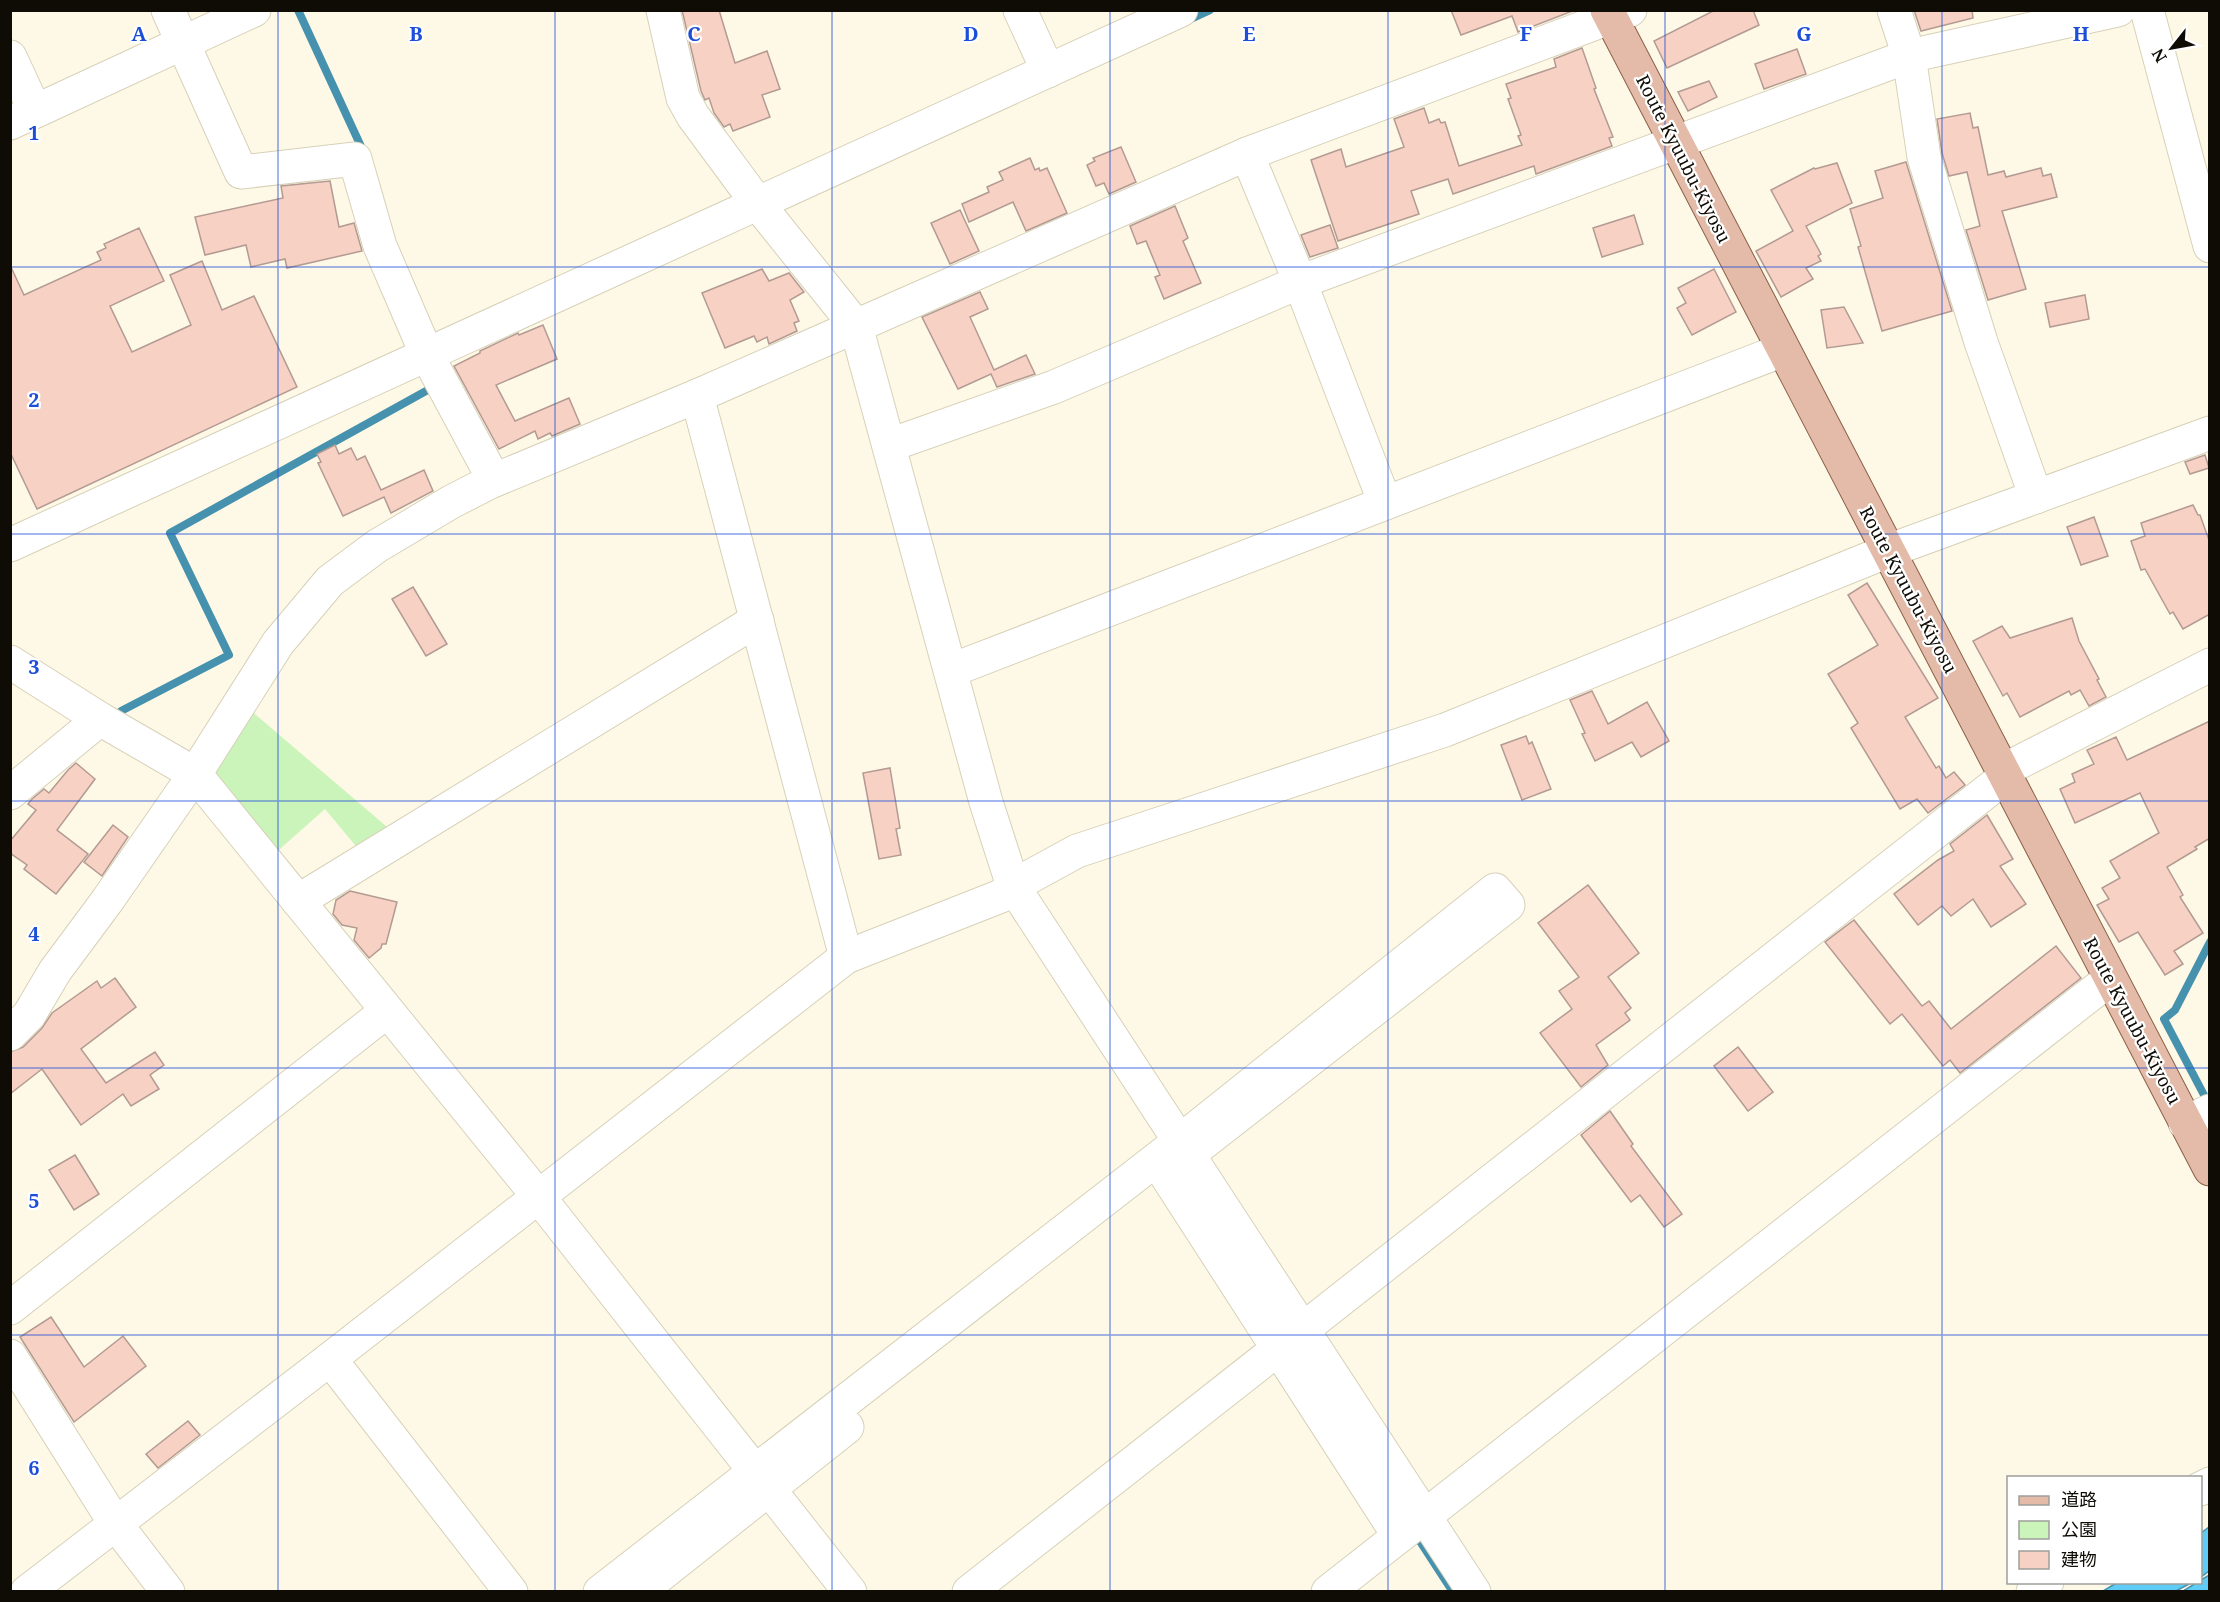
<svg xmlns="http://www.w3.org/2000/svg" width="2220" height="1602" viewBox="0 0 2220 1602" font-family="'Noto Serif','Noto Sans JP',serif">
  <style>
    .green { fill: #cbf4bb }
    .water { fill: #5eccf6; stroke: #4692ae; stroke-width: 1.5 }
    .lines { fill: none; stroke-linecap: round; stroke-linejoin: round }
    .stream { stroke: #4692ae; stroke-width: 8 }
    .building { fill: #f7d1c4; stroke: #b39a92; stroke-width: 1.5 }
    .minor-casing { stroke: #d7d1b9; stroke-width: 35 }
    .major-casing { stroke: #8c6049; stroke-width: 35 }
    .minor { stroke: #fff; stroke-width: 33 }
    .major { stroke: #e3bba8; stroke-width: 33 }
    .grid { fill: none; stroke: #1d4ed8; stroke-width: 1.5; stroke-opacity: 0.55 }
    .labels { text-anchor: middle; stroke-width: 4.5; stroke-linejoin: round; paint-order: stroke }
    .street-label { font-size: 18px; fill: #0e0c05; stroke: #fff }
    .grid-label { font-size: 20px; text-anchor: middle; font-weight: bold; fill: #1d4ed8; stroke: #fff; stroke-width: 4.5; stroke-linejoin: round; paint-order: stroke }
  </style>
  <rect width="100%" height="100%" fill="#fef9e6"/>
  <path class="green" d="M 249,709 L 393,832 L 360,851 L 325,809 L 272,856 L 210,771 Z"/>
  <g class="water">
    <path d="M 2209,1527 L 2209,1571 L 2201,1577 L 2201,1533 Z"/>
    <path d="M 2209,1575 L 2209,1591 L 2183,1591 Z"/>
    <path d="M 2118,1582 L 2191,1582 L 2191,1583 L 2176,1591 L 2103,1591 Z"/>
  </g>
  <g class="lines">
    <g class="stream">
      <path d="M 298,10 L 364,153"/>
      <path d="M 1186,21 L 1210,10"/>
      <path d="M 121,711 L 229,655 L 170,533 L 435,386"/>
      <path d="M 2204,1095 L 2164,1019 L 2175,1010 L 2210,942"/>
      <path d="M 1414,1532 L 1453,1592"/>
    </g>
  </g>
  <g class="building">
    <path d="M 682,10 L 719,10 L 735,63 L 767,51 L 780,89 L 762,95 L 770,117 L 733,131 L 730,124 L 724,127 L 714,113 L 709,98 L 705,100 L 701,91 Z"/>
    <path d="M 1451,10 L 1575,10 L 1518,32 L 1512,16 L 1461,35 Z"/>
    <path d="M 1715,10 L 1753,10 L 1759,25 L 1667,68 L 1654,41 Z"/>
    <path d="M 1914,10 L 1972,10 L 1973,18 L 1921,31 Z"/>
    <path d="M 1582,48 L 1596,88 L 1594,89 L 1613,137 L 1609,138 L 1612,146 L 1536,174 L 1534,166 L 1453,194 L 1448,179 L 1411,191 L 1419,214 L 1338,241 L 1311,160 L 1341,149 L 1346,167 L 1404,147 L 1394,119 L 1424,108 L 1429,123 L 1439,119 L 1441,123 L 1445,122 L 1459,166 L 1522,145 L 1518,136 L 1521,135 L 1508,99 L 1511,98 L 1506,84 L 1556,67 L 1554,59 Z"/>
    <path d="M 1797,49 L 1806,74 L 1764,89 L 1755,64 Z"/>
    <path d="M 1709,81 L 1717,97 L 1688,111 L 1678,92 Z"/>
    <path d="M 1970,113 L 1973,128 L 1978,127 L 1988,175 L 2004,171 L 2006,177 L 2041,168 L 2043,176 L 2051,174 L 2057,197 L 2002,211 L 2026,289 L 1988,300 L 1966,230 L 1980,226 L 1967,172 L 1949,176 L 1942,153 L 1937,119 Z"/>
    <path d="M 1121,147 L 1136,182 L 1109,194 L 1104,183 L 1096,186 L 1087,165 L 1095,161 L 1093,158 Z"/>
    <path d="M 1030,158 L 1035,170 L 1039,168 L 1040,171 L 1047,168 L 1067,213 L 1026,231 L 1013,202 L 969,222 L 962,204 L 989,192 L 987,187 L 1003,180 L 999,172 Z"/>
    <path d="M 1906,162 L 1952,311 L 1882,331 L 1858,247 L 1861,246 L 1850,209 L 1883,198 L 1875,171 Z"/>
    <path d="M 1837,163 L 1852,203 L 1806,226 L 1821,254 L 1818,256 L 1821,261 L 1806,268 L 1813,279 L 1781,297 L 1756,251 L 1793,231 L 1771,190 L 1814,168 L 1815,169 Z"/>
    <path d="M 330,181 L 339,227 L 354,223 L 362,251 L 287,268 L 285,259 L 251,267 L 246,245 L 205,255 L 195,217 L 283,198 L 281,186 Z"/>
    <path d="M 1175,206 L 1188,238 L 1183,241 L 1201,283 L 1164,299 L 1155,277 L 1160,275 L 1146,241 L 1137,244 L 1130,226 Z"/>
    <path d="M 960,210 L 979,251 L 950,264 L 931,223 Z"/>
    <path d="M 1634,215 L 1643,244 L 1602,257 L 1593,228 Z"/>
    <path d="M 1330,225 L 1338,248 L 1310,257 L 1301,235 Z"/>
    <path d="M 139,228 L 164,281 L 110,306 L 132,352 L 191,325 L 170,275 L 202,261 L 222,310 L 254,296 L 297,387 L 37,509 L 10,452 L 10,265 L 24,295 L 101,260 L 97,252 L 106,248 L 104,244 Z"/>
    <path d="M 762,269 L 769,281 L 789,273 L 804,292 L 790,300 L 799,321 L 794,323 L 797,331 L 769,344 L 767,337 L 757,342 L 754,336 L 725,348 L 702,293 Z"/>
    <path d="M 1714,269 L 1736,312 L 1692,335 L 1677,308 L 1686,303 L 1678,288 Z"/>
    <path d="M 980,292 L 988,309 L 970,317 L 994,370 L 1026,355 L 1035,374 L 997,387 L 991,374 L 958,389 L 922,317 Z"/>
    <path d="M 2085,295 L 2089,319 L 2050,327 L 2045,303 Z"/>
    <path d="M 1844,307 L 1863,343 L 1827,348 L 1821,310 Z"/>
    <path d="M 543,325 L 557,359 L 496,385 L 515,421 L 569,398 L 580,424 L 552,436 L 550,433 L 538,439 L 535,431 L 499,449 L 454,366 L 480,353 L 480,351 L 518,333 L 519,335 Z"/>
    <path d="M 335,445 L 339,454 L 351,448 L 357,460 L 365,456 L 381,490 L 424,470 L 433,491 L 391,513 L 384,497 L 343,516 L 318,463 L 321,462 L 317,454 Z"/>
    <path d="M 2205,455 L 2209,468 L 2190,474 L 2185,462 Z"/>
    <path d="M 2193,505 L 2198,515 L 2200,515 L 2210,543 L 2210,614 L 2183,629 L 2173,612 L 2170,614 L 2145,569 L 2141,570 L 2131,541 L 2145,536 L 2141,523 Z"/>
    <path d="M 2094,517 L 2108,556 L 2081,565 L 2067,527 Z"/>
    <path d="M 1867,583 L 1938,698 L 1905,717 L 1936,768 L 1939,766 L 1946,778 L 1954,772 L 1965,785 L 1928,813 L 1917,799 L 1900,809 L 1851,728 L 1858,723 L 1828,674 L 1878,645 L 1848,595 Z"/>
    <path d="M 413,587 L 447,644 L 426,656 L 392,599 Z"/>
    <path d="M 2072,618 L 2079,641 L 2099,679 L 2097,680 L 2106,697 L 2089,706 L 2080,690 L 2071,695 L 2069,691 L 2020,717 L 2007,693 L 2003,696 L 1973,641 L 2002,626 L 2010,638 Z"/>
    <path d="M 1592,691 L 1608,724 L 1647,702 L 1669,741 L 1641,757 L 1632,742 L 1595,761 L 1582,734 L 1585,733 L 1570,700 Z"/>
    <path d="M 2210,721 L 2210,838 L 2195,847 L 2197,849 L 2167,867 L 2183,895 L 2180,897 L 2203,933 L 2174,951 L 2183,964 L 2165,975 L 2138,932 L 2119,942 L 2097,905 L 2109,899 L 2102,888 L 2120,878 L 2110,861 L 2159,833 L 2140,793 L 2075,823 L 2060,789 L 2075,782 L 2072,774 L 2094,764 L 2087,750 L 2116,737 L 2127,760 Z"/>
    <path d="M 1526,736 L 1529,744 L 1532,742 L 1551,789 L 1522,800 L 1501,745 Z"/>
    <path d="M 76,763 L 95,779 L 57,830 L 88,854 L 56,894 L 24,869 L 27,865 L 10,853 L 10,841 L 36,810 L 28,804 L 32,799 L 44,789 L 49,793 L 68,770 Z"/>
    <path d="M 890,768 L 900,828 L 896,829 L 901,855 L 879,859 L 863,773 Z"/>
    <path d="M 1987,815 L 2013,859 L 2000,866 L 2026,904 L 1991,927 L 1973,899 L 1951,916 L 1942,906 L 1918,925 L 1894,894 L 1938,860 L 1954,851 L 1950,844 Z"/>
    <path d="M 113,825 L 128,837 L 102,876 L 84,862 Z"/>
    <path d="M 1588,885 L 1639,953 L 1608,977 L 1631,1008 L 1625,1013 L 1630,1020 L 1596,1045 L 1608,1065 L 1581,1087 L 1540,1033 L 1572,1009 L 1559,991 L 1579,977 L 1538,923 Z"/>
    <path d="M 350,891 L 397,902 L 386,944 L 382,944 L 381,948 L 369,958 L 354,940 L 357,928 L 342,925 L 333,914 L 336,900 Z"/>
    <path d="M 1854,920 L 1922,1006 L 1929,1001 L 1951,1029 L 2056,946 L 2081,978 L 1960,1073 L 1950,1060 L 1943,1066 L 1902,1014 L 1890,1024 L 1825,942 Z"/>
    <path d="M 115,978 L 136,1007 L 81,1049 L 106,1083 L 155,1052 L 164,1065 L 150,1075 L 159,1089 L 131,1106 L 123,1094 L 81,1125 L 42,1069 L 10,1094 L 10,1052 L 23,1047 L 42,1028 L 52,1013 L 97,981 L 101,988 Z"/>
    <path d="M 1738,1047 L 1773,1092 L 1748,1111 L 1714,1066 Z"/>
    <path d="M 1610,1111 L 1633,1144 L 1631,1146 L 1682,1214 L 1664,1227 L 1640,1195 L 1631,1202 L 1581,1135 Z"/>
    <path d="M 75,1155 L 99,1194 L 74,1210 L 49,1170 Z"/>
    <path d="M 51,1317 L 84,1367 L 123,1336 L 146,1366 L 74,1422 L 20,1337 Z"/>
    <path d="M 188,1421 L 200,1435 L 158,1468 L 146,1454 Z"/>
  </g>
  <g class="lines">
    <defs>
      <g id="minor">
        <path d="M 168,10 L 241,172 L 355,159 L 380,246 L 427,355 L 494,480"/>
        <path d="M 663,10 L 683,98 L 693,116 L 758,204 L 856,326 L 986,802 L 1013,886 L 1474,1592"/>
        <path d="M 1020,10 L 1048,71"/>
        <path d="M 1894,10 L 1909,56 L 1924,157 L 1981,342 L 2036,497"/>
        <path d="M 2147,10 L 2210,246"/>
        <path d="M 10,57 L 35,111"/>
        <path d="M 10,123 L 254,10"/>
        <path d="M 1247,154 L 1300,282 L 1385,503"/>
        <path d="M 697,396 L 846,957"/>
        <path d="M 890,445 L 1054,387 L 1300,282 L 1909,56 L 2118,10"/>
        <path d="M 10,545 L 1181,10"/>
        <path d="M 10,662 L 100,719 L 195,774 L 538,1196 L 850,1592"/>
        <path d="M 952,670 L 1783,350"/>
        <path d="M 2002,771 L 2210,665"/>
        <path d="M 10,793 L 100,719"/>
        <path d="M 298,901 L 757,620"/>
        <path d="M 10,1034 L 29,1015 L 55,971 L 107,901 L 195,774 L 278,643 L 330,581 L 377,546 L 451,502 L 490,482 L 697,396 L 1247,154 L 1630,10"/>
        <path d="M 2185,1123 L 2210,1111"/>
        <path d="M 1166,1175 L 1399,1536"/>
        <path d="M 10,1308 L 387,1011"/>
        <path d="M 10,1356 L 115,1523 L 168,1592"/>
        <path d="M 330,1359 L 511,1592"/>
        <path d="M 2200,1489 L 2210,1484"/>
        <path d="M 27,1592 L 330,1359 L 846,957 L 1001,896 L 1013,886 L 1077,851 L 1445,730 L 1888,551 L 2210,433"/>
        <path d="M 600,1592 L 1180,1141 L 1495,890 L 1508,905 L 1189,1154"/>
        <path d="M 639,1592 L 847,1427"/>
        <path d="M 969,1592 L 2005,777"/>
        <path d="M 1328,1592 L 2110,979"/>
        <path d="M 2033,1592 L 2047,1582"/>
      </g>
      <path id="major" d="M 1607,10 L 2210,1169"/>
    </defs>
    <use href="#minor" class="minor-casing"/>
    <use href="#major" class="major-casing"/>
    <use href="#minor" class="minor"/>
    <use href="#major" class="major"/>
  </g>
  <path class="grid" d="M 278,10 L 278,1592M 555,10 L 555,1592M 832,10 L 832,1592M 1110,10 L 1110,1592M 1388,10 L 1388,1592M 1665,10 L 1665,1592M 1942,10 L 1942,1592M 10,267 L 2210,267M 10,534 L 2210,534M 10,801 L 2210,801M 10,1068 L 2210,1068M 10,1335 L 2210,1335"/>
  <g class="labels">
    <g class="street-label">
      <text transform="translate(1683 159) rotate(63)" y="6">Route Kyuubu-Kiyosu</text>
      <text transform="translate(1908 590) rotate(62)" y="6">Route Kyuubu-Kiyosu</text>
      <text transform="translate(2132 1021) rotate(62)" y="6">Route Kyuubu-Kiyosu</text>
    </g>
  </g>
  <g class="grid-label">
    <text x="139" y="41">A</text>
    <text x="416" y="41">B</text>
    <text x="694" y="41">C</text>
    <text x="971" y="41">D</text>
    <text x="1249" y="41">E</text>
    <text x="1526" y="41">F</text>
    <text x="1804" y="41">G</text>
    <text x="2081" y="41">H</text>
    <text x="34" y="140">1</text>
    <text x="34" y="407">2</text>
    <text x="34" y="674">3</text>
    <text x="34" y="941">4</text>
    <text x="34" y="1208">5</text>
    <text x="34" y="1475">6</text>
  </g>
  <rect width="2220" height="1602" fill="none" stroke="#0e0c05" stroke-width="24"/>
  <rect x="2007" y="1476" width="195" height="108" fill="#ffffff" stroke="#9f9e9b" stroke-width="1.5"/>
  <rect x="2019" y="1496" width="30" height="9" fill="#e3bba8" stroke="#9f9e9b" stroke-width="1.5"/>
  <text x="2061" y="1506" font-size="18" fill="#0e0c05">道路</text>
  <rect x="2019" y="1521" width="30" height="18" fill="#cbf4bb" stroke="#9f9e9b" stroke-width="1.5"/>
  <text x="2061" y="1536" font-size="18" fill="#0e0c05">公園</text>
  <rect x="2019" y="1551" width="30" height="18" fill="#f7d1c4" stroke="#9f9e9b" stroke-width="1.5"/>
  <text x="2061" y="1566" font-size="18" fill="#0e0c05">建物</text>
  <g transform="translate(2172 48) rotate(239)" stroke="#ffffff" stroke-width="4.5" paint-order="stroke">
  <path d="M0-4.5L10 22L0 15L-10 22Z" fill="#0e0c05"/>
  <text y="-9" font-size="16" font-weight="bold" text-anchor="middle" fill="#0e0c05">N</text>
  </g>
</svg>
